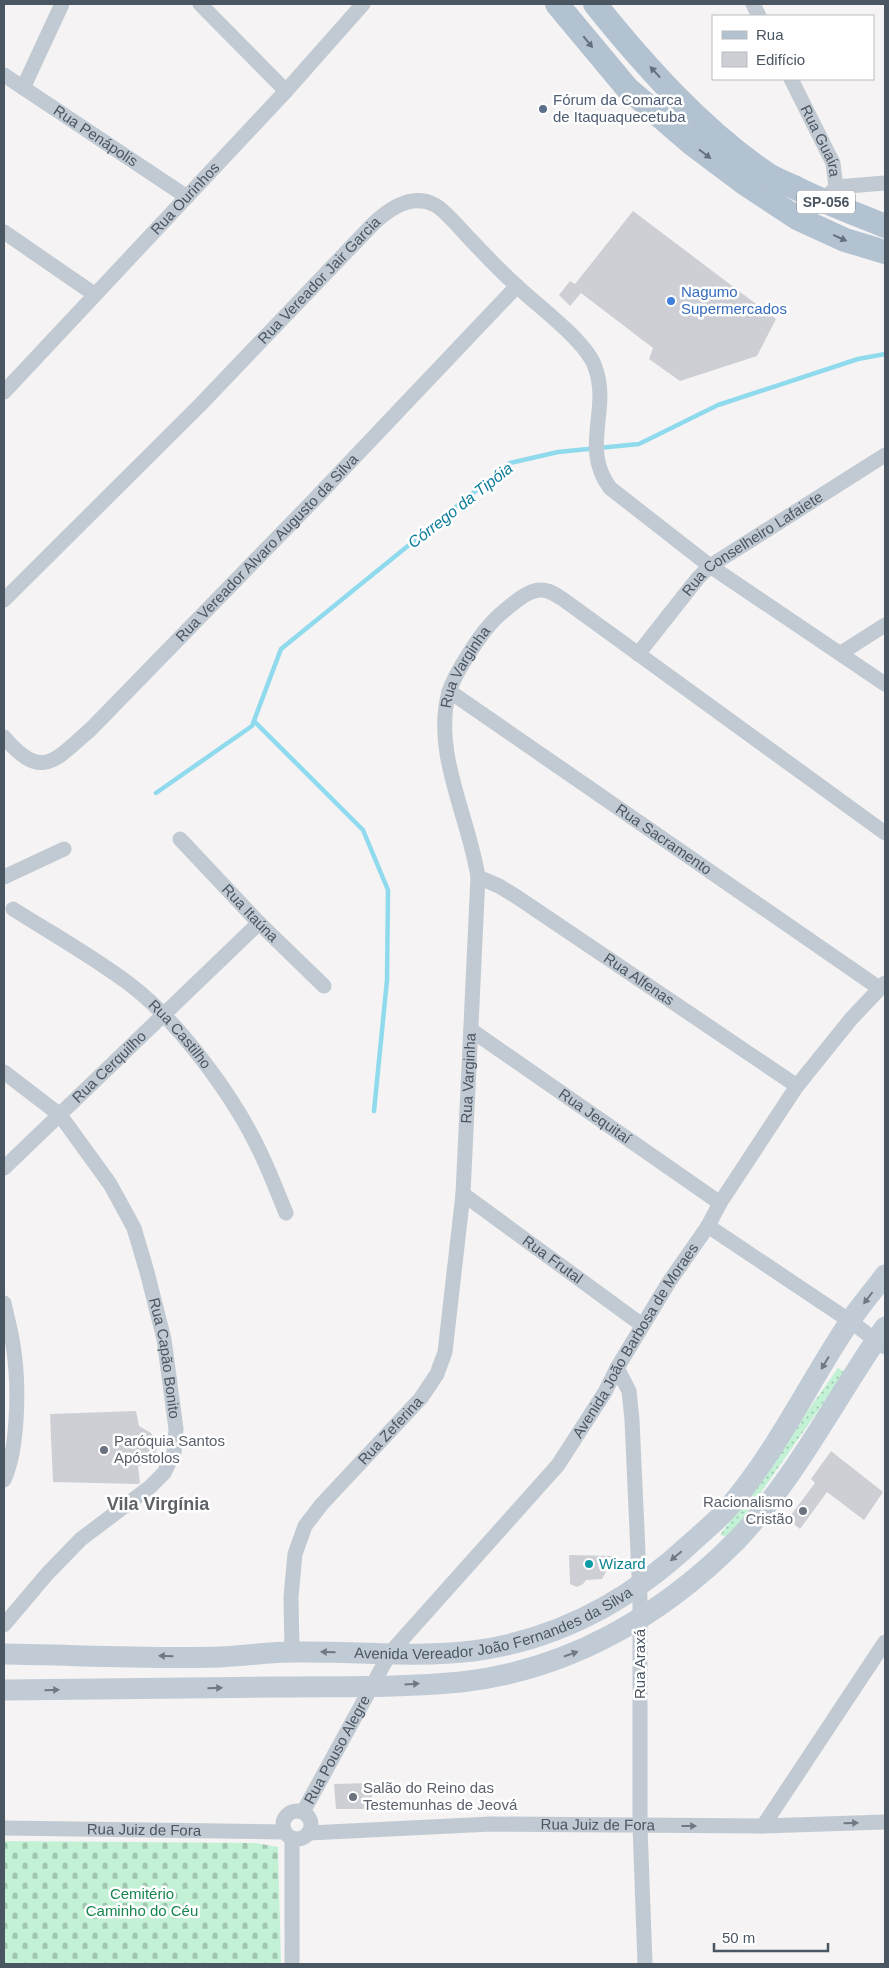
<svg xmlns="http://www.w3.org/2000/svg" width="889" height="1968" viewBox="0 0 889 1968" font-family="Helvetica,sans-serif">
  <style>
    .grass { fill: url(#grass-dots) }
    .cemetery { fill: url(#cemetery-stones) }
    .lines { fill: none; stroke-linecap: round; stroke-linejoin: round }
    .stream { stroke: #90daee; stroke-width: 4.5 }
    .building { fill: #cdcfd5 }
    .minor { stroke: #c1cad2; stroke-width: 15 }
    .secondary { stroke: #c1cbd6; stroke-width: 21 }
    .primary { stroke: #b3c2d1; stroke-width: 24 }
    .oneway { fill: #64717d }
    .oneway2 { fill: #6e7984 }
    .oneway3 { fill: #6e7983 }
    .service-dot { fill: #5c6f8a; stroke: #fff; stroke-width: 2 }
    .shop-dot { fill: #3f7fe0; stroke: #fff; stroke-width: 2 }
    .worship-dot { fill: #6b7280; stroke: #fff; stroke-width: 2 }
    .culture-dot { fill: #0f9aa8; stroke: #fff; stroke-width: 2 }
    .labels { text-anchor: middle; stroke-width: 5; stroke-linejoin: round; paint-order: stroke }
    .shield { fill: #fff; stroke: #808990; stroke-width: 1 }
    .shield-label { font-size: 14px; font-weight: bold; fill: #4a5661 }
    .service-label { font-size: 15px; fill: #4e5e75; stroke: #fff; text-anchor: start }
    .street-label { font-size: 15px; fill: #4a5661; stroke: #fff }
    .shop-label { font-size: 15px; fill: #366cbe; stroke: #fff; text-anchor: start }
    .worship-label { font-size: 15px; fill: #5b616d; stroke: #fff; text-anchor: start }
    .culture-label { font-size: 15px; fill: #0d838f; stroke: #fff; text-anchor: start }
    .park-label { font-size: 15px; fill: #17864f; stroke: #fff }
    .water-label { font-size: 16px; font-style: italic; fill: #0c7c9b; stroke: #fff }
    .quarter-label { font-size: 18px; font-weight: bold; fill: #5f6368; stroke: #fff }
  </style>
  <defs>
    <pattern id="grass-dots" width="8" height="8" patternUnits="userSpaceOnUse" patternTransform="scale(1.25)"><rect width="8" height="8" fill="#c3f1d5"/><path d="M2 2h.1M6 6h.1" fill="none" stroke="#a0c6b0" stroke-width="1.8" stroke-linecap="round"/></pattern>
    <pattern id="cemetery-stones" width="16" height="16" patternUnits="userSpaceOnUse" patternTransform="scale(1.25)"><rect width="16" height="16" fill="#c3f1d5"/><path d="M2 7V4a2 2 0 0 1 4 0v3zM10 15v-3a2 2 0 0 1 4 0v3z" fill="#a0c6b0"/></pattern>
  </defs>
  <rect width="100%" height="100%" fill="#f5f3f3"/>
  <path class="grass" d="M 838,1368 L 845,1372 L 730,1537 L 720,1535 Z"/>
  <path class="cemetery" d="M 4,1841 L 256,1843 L 278,1847 L 281,1964 L 4,1964 Z"/>
  <g class="lines">
    <g class="stream">
      <path d="M 254,721 L 363,830 L 388,890 L 387,980 L 374,1111"/>
      <path d="M 156,793 L 252,726 L 281,649 L 510,463 L 558,452 L 639,444 L 718,405 L 858,359 L 885,354"/>
    </g>
  </g>
  <g class="building">
    <path d="M 633,211 L 776,319 L 757,356 L 680,381 L 649,359 L 653,348 L 581,293 L 570,306 L 559,295 L 570,281 L 575,284 Z"/>
    <path d="M 136,1411 L 139,1426 L 151,1433 L 158,1443 L 155,1456 L 149,1463 L 138,1466 L 140,1483 L 138,1484 L 53,1482 L 50,1414 Z"/>
    <path d="M 831,1451 L 883,1492 L 864,1520 L 827,1492 L 800,1529 L 788,1519 L 815,1483 L 811,1479 Z"/>
    <path d="M 569,1555 L 614,1556 L 602,1579 L 586,1580 L 583,1584 L 577,1587 L 570,1584 Z"/>
    <path d="M 372,1783 L 372,1809 L 336,1809 L 334,1784 Z"/>
  </g>
  <g class="lines">
    <g class="minor">
      <path d="M 200,4 L 286,91"/>
      <path d="M 753,4 L 759,16"/>
      <path id="s1" d="M 4,75 L 187,197"/>
      <path id="s2" d="M 791,79 L 833,163 L 836,187 L 823,201"/>
      <path d="M 23,88 L 62,4"/>
      <path d="M 836,187 L 885,183"/>
      <path d="M 4,232 L 94,294"/>
      <path id="s3" d="M 4,392 L 286,91 L 363,4"/>
      <path id="s4" d="M 4,600 L 200,405 L 374,223 C 390,208 413,193 435,205 C 444,209 463,232 470,239 C 486,256 502,273 519,288 C 539,307 587,342 595,367 C 611,410 580,447 610,488 L 710,566 L 885,684"/>
      <path d="M 841,653 L 885,625"/>
      <path id="s5" d="M 638,654 L 698,578 L 710,566 L 885,455"/>
      <path id="s6" d="M 449,691 L 879,988"/>
      <path id="s7" d="M 4,737 C 42,782 55,760 91,729 L 313,501 L 517,286"/>
      <path id="s8" d="M 180,839 L 259,923 L 324,986"/>
      <path d="M 4,877 L 64,849"/>
      <path id="s9" d="M 478,877 L 499,886 L 517,897 L 797,1086"/>
      <path id="s10" d="M 13,909 C 51,933 92,956 128,983 C 179,1021 236,1099 262,1156 C 271,1175 278,1194 286,1213"/>
      <path id="s11" d="M 471,1030 L 720,1203"/>
      <path id="s12" d="M 4,1072 L 60,1115 L 110,1184 L 134,1228 L 147,1272 L 164,1339 L 176,1429 L 174,1453 L 164,1473 L 150,1487 L 81,1539 L 47,1574 L 4,1625"/>
      <path id="s13" d="M 4,1168 L 259,923"/>
      <path id="s14" d="M 463,1194 L 642,1325"/>
      <path d="M 708,1226 L 850,1321 L 885,1347"/>
      <path d="M 4,1303 C 7,1317 11,1331 13,1345 C 19,1380 19,1447 4,1480"/>
      <path d="M 617,1368 L 629,1391 L 632,1420 L 640,1597 L 640,1826 L 645,1964"/>
      <path id="s15" d="M 292,1652 L 291,1597 L 295,1554 L 305,1526 L 321,1505 L 421,1398 L 437,1374 L 445,1352 L 463,1194 L 478,877 C 469,817 432,752 449,692 C 453,679 461,666 468,655 C 479,638 489,623 504,611 C 515,602 532,586 547,591 C 553,592 559,597 564,600 L 885,833"/>
      <circle cx="297" cy="1825" r="14"/>
      <path id="s16" d="M 303,1812 L 390,1653 L 558,1465 L 605,1392 L 617,1368 L 669,1282 L 708,1226 L 720,1203 L 797,1086 L 851,1019 L 885,983"/>
      <path d="M 763,1826 L 885,1642"/>
      <path id="s17" d="M 4,1828 L 285,1832"/>
      <path id="s18" d="M 309,1833 L 491,1824 L 763,1826 L 885,1822"/>
      <path d="M 292,1964 L 292,1838"/>
    </g>
    <g class="secondary">
      <path id="s19" d="M 4,1654 C 76,1655 148,1659 220,1657 C 244,1656 269,1652 294,1652 C 353,1651 414,1658 473,1651 C 557,1640 630,1600 691,1543 C 704,1531 718,1520 729,1507 C 777,1451 809,1382 850,1321 C 861,1305 874,1290 885,1275"/>
      <path d="M 4,1690 C 94,1689 184,1688 274,1687 C 336,1686 399,1688 461,1682 C 568,1670 662,1616 737,1540 C 796,1478 836,1397 885,1327"/>
    </g>
    <g class="primary">
      <path d="M 557,4 L 627,88 L 692,144 L 744,183 L 797,218 L 845,240 L 885,252"/>
      <path d="M 595,4 C 644,65 702,130 767,174 C 776,180 788,184 798,189 C 826,203 856,214 885,226"/>
    </g>
  </g>
  <defs><path id="oneway-solid" d="M-6-.8H1V-3.2L6.5 0L1 3.2V.8H-6Z" transform="scale(1.25)"/></defs>
  <g class="oneway">
    <use href="#oneway-solid" transform="translate(588 42) rotate(51)"/>
    <use href="#oneway-solid" transform="translate(655 72) rotate(-133)"/>
    <use href="#oneway-solid" transform="translate(705 154) rotate(37)"/>
    <use href="#oneway-solid" transform="translate(840 238) rotate(24)"/>
  </g>
  <g class="oneway2">
    <use href="#oneway-solid" transform="translate(868 1298) rotate(127)"/>
    <use href="#oneway-solid" transform="translate(825 1363) rotate(121)"/>
    <use href="#oneway-solid" transform="translate(676 1556) rotate(140)"/>
    <use href="#oneway-solid" transform="translate(328 1652) rotate(-179)"/>
    <use href="#oneway-solid" transform="translate(571 1654) rotate(-19)"/>
    <use href="#oneway-solid" transform="translate(166 1656) rotate(-179)"/>
    <use href="#oneway-solid" transform="translate(412 1684) rotate(-3)"/>
    <use href="#oneway-solid" transform="translate(215 1688) rotate(-1)"/>
    <use href="#oneway-solid" transform="translate(52 1690) rotate(-1)"/>
  </g>
  <g class="oneway3">
    <use href="#oneway-solid" transform="translate(851 1823) rotate(-2)"/>
    <use href="#oneway-solid" transform="translate(689 1826)"/>
  </g>
  <circle class="service-dot" cx="543" cy="109" r="5"/>
  <circle class="shop-dot" cx="671" cy="301" r="5"/>
  <g class="worship-dot">
    <circle cx="104" cy="1450" r="5"/>
    <circle cx="803" cy="1511" r="5"/>
    <circle cx="353" cy="1797" r="5"/>
  </g>
  <circle class="culture-dot" cx="589" cy="1564" r="5"/>
  <g class="labels">
    <rect class="shield" x="797" y="190.5" width="58" height="23" rx="4"/>
    <g class="shield-label">
      <text x="826" y="207">SP-056</text>
    </g>
    <g class="service-label">
      <text x="553" y="105">Fórum da Comarca<tspan x="553" dy="17">de Itaquaquecetuba</tspan></text>
    </g>
    <g class="street-label">
      <text dy="5" stroke="none"><textPath href="#s1" startOffset="110">Rua Penápolis</textPath></text>
      <text dy="5" stroke="none"><textPath href="#s2" startOffset="69">Rua Guaíra</textPath></text>
      <text dy="5" stroke="none"><textPath href="#s3" startOffset="265">Rua Ourinhos</textPath></text>
      <text dy="5" stroke="none"><textPath href="#s4" startOffset="449">Rua Vereador Jair Garcia</textPath></text>
      <text dy="5" stroke="none"><textPath href="#s5" startOffset="161">Rua Conselheiro Lafaiete</textPath></text>
      <text dy="5" stroke="none"><textPath href="#s7" startOffset="360">Rua Vereador Alvaro Augusto da Silva</textPath></text>
      <text dy="5" stroke="none"><textPath href="#s15" startOffset="1048">Rua Varginha</textPath></text>
      <text dy="5" stroke="none"><textPath href="#s6" startOffset="261">Rua Sacramento</textPath></text>
      <text dy="5" stroke="none"><textPath href="#s8" startOffset="102">Rua Itaúna</textPath></text>
      <text dy="5" stroke="none"><textPath href="#s9" startOffset="191">Rua Alfenas</textPath></text>
      <text dy="5" stroke="none"><textPath href="#s10" startOffset="210">Rua Castilho</textPath></text>
      <text dy="5" stroke="none"><textPath href="#s13" startOffset="146">Rua Cerquilho</textPath></text>
      <text dy="5" stroke="none"><textPath href="#s15" startOffset="628">Rua Varginha</textPath></text>
      <text dy="5" stroke="none"><textPath href="#s11" startOffset="151">Rua Jequitaí</textPath></text>
      <text dy="5" stroke="none"><textPath href="#s14" startOffset="111">Rua Frutal</textPath></text>
      <text dy="5" stroke="none"><textPath href="#s16" startOffset="580">Avenida João Barbosa de Moraes</textPath></text>
      <text dy="5" stroke="none"><textPath href="#s12" startOffset="340">Rua Capão Bonito</textPath></text>
      <text dy="5" stroke="none"><textPath href="#s15" startOffset="256">Rua Zeferina</textPath></text>
      <text dy="5" stroke="none"><textPath href="#s19" startOffset="495">Avenida Vereador João Fernandes da Silva</textPath></text>
      <text transform="translate(640 1664) rotate(-90)" y="5">Rua Araxá</text>
      <text dy="5" stroke="none"><textPath href="#s16" startOffset="71">Rua Pouso Alegre</textPath></text>
      <text dy="5" stroke="none"><textPath href="#s18" startOffset="289">Rua Juiz de Fora</textPath></text>
      <text dy="5" stroke="none"><textPath href="#s17" startOffset="140">Rua Juiz de Fora</textPath></text>
    </g>
    <g class="shop-label">
      <text x="681" y="297">Nagumo<tspan x="681" dy="17">Supermercados</tspan></text>
    </g>
    <g class="worship-label">
      <text x="114" y="1446">Paróquia Santos<tspan x="114" dy="17">Apóstolos</tspan></text>
      <text x="793" y="1507" text-anchor="end">Racionalismo<tspan x="793" dy="17">Cristão</tspan></text>
      <text x="363" y="1793">Salão do Reino das<tspan x="363" dy="17">Testemunhas de Jeová</tspan></text>
    </g>
    <g class="culture-label">
      <text x="599" y="1569">Wizard</text>
    </g>
    <g class="park-label">
      <text x="142" y="1899">Cemitério<tspan x="142" dy="17">Caminho do Céu</tspan></text>
    </g>
    <g class="water-label">
      <text transform="translate(460 505) rotate(-38)" y="6">Córrego da Tipóia</text>
    </g>
    <g class="quarter-label">
      <text x="158" y="1510">Vila Virgínia</text>
    </g>
  </g>
  <rect width="889" height="1968" fill="none" stroke="#4a5661" stroke-width="10"/>
  <rect x="712" y="15" width="162" height="65" fill="#ffffff" stroke="#b7bbc0"/>
  <rect x="722" y="31" width="25" height="8" fill="#b3c2d1" stroke="#b7bbc0"/>
  <text x="756" y="40" font-size="15" fill="#4a5661">Rua</text>
  <rect x="722" y="52" width="25" height="15" fill="#cdcfd5" stroke="#b7bbc0"/>
  <text x="756" y="65" font-size="15" fill="#4a5661">Edifício</text>
  <path d="M714 1943v8h114v-8" fill="none" stroke="#4a5661" stroke-width="2.5"/>
  <text x="722" y="1943" font-size="15" fill="#4a5661" stroke="#ffffff" stroke-width="4" paint-order="stroke">50 m</text>
</svg>
